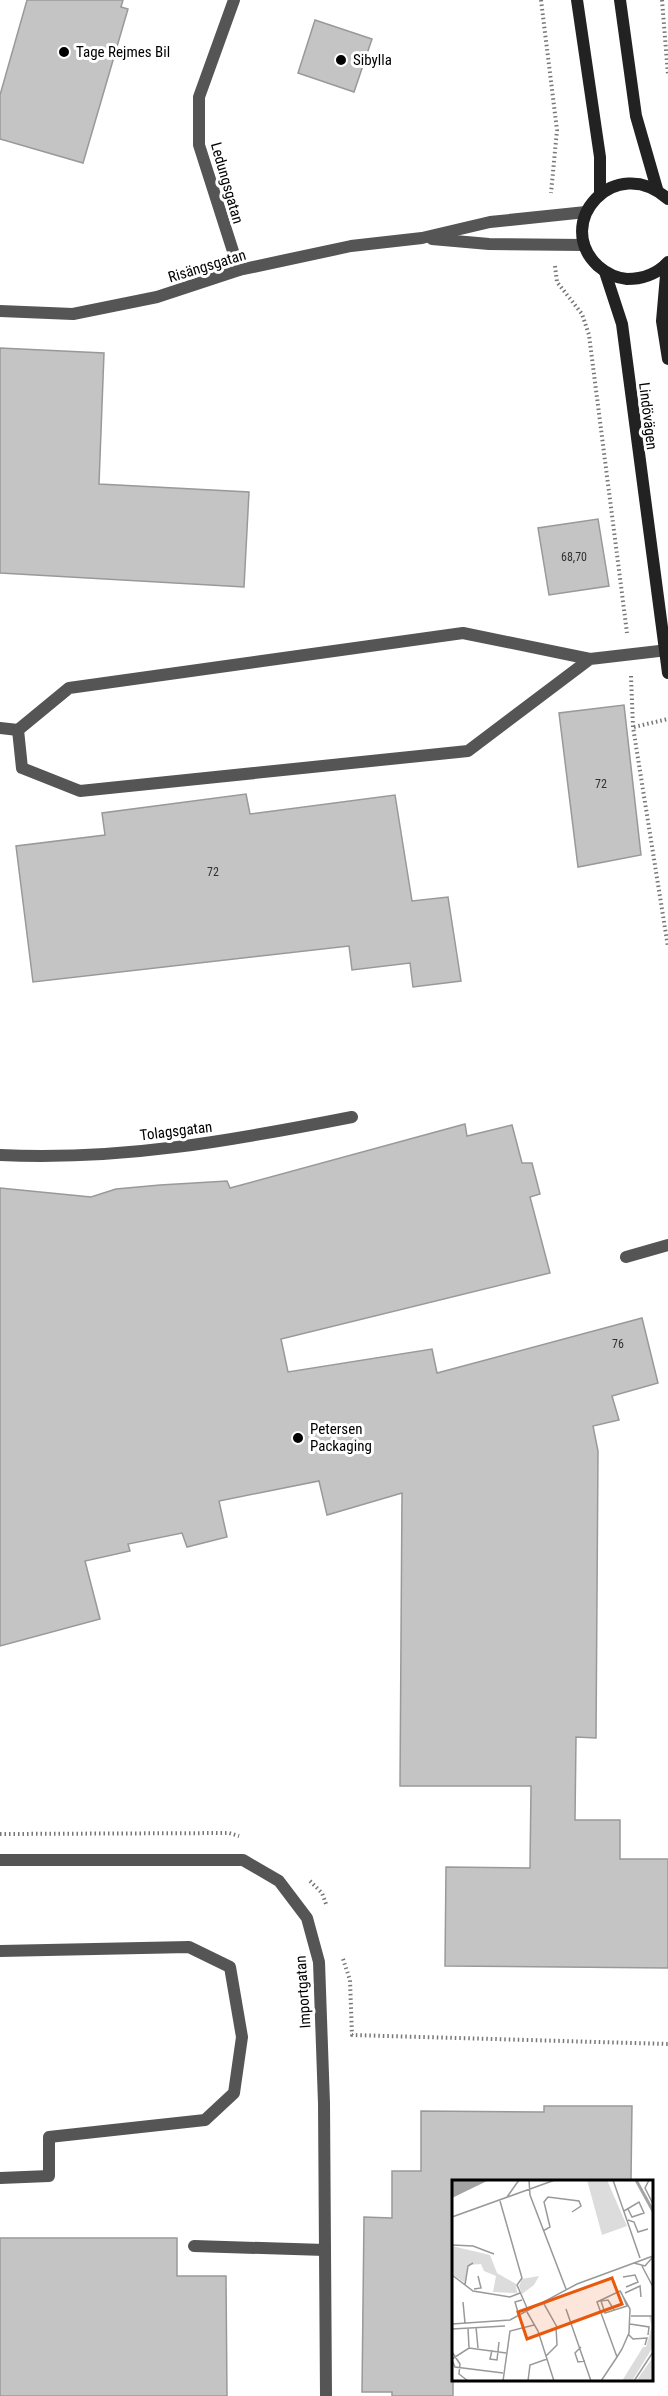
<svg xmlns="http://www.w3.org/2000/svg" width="668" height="2396" viewBox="0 0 668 2396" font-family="'Roboto Condensed',sans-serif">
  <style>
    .building { fill: #c4c4c4; stroke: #999; stroke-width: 1.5 }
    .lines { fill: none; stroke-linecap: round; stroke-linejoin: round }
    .path { stroke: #777; stroke-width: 4; stroke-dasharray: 1.5 3; stroke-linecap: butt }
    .service { stroke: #555; stroke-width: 12 }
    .minor { stroke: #555; stroke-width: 12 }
    .secondary { stroke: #222; stroke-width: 12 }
    .poi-dot { fill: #000; stroke: #fff; stroke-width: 2 }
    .labels { text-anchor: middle; stroke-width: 6; stroke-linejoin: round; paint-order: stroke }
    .number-label { font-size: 12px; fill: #313131 }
    .poi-label { font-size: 15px; fill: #000; stroke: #fff; text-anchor: start }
    .street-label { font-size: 15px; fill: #000; stroke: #fff }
    .inset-river { fill: none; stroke: #a3a3a3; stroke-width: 3 }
    .inset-road { fill: none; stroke: #999; stroke-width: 1.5 }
    .view { fill: #e8590c; fill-opacity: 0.15; stroke: #e8590c; stroke-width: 3 }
    .inset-edge { fill: none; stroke: #000; stroke-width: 3 }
  </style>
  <rect width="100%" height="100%" fill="#fff"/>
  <g class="building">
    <path d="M 27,0 L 123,0 L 121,7 L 128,9 L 83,163 L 0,139 L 0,95 Z"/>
    <path d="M 315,20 L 372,39 L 354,92 L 298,73 Z"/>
    <path d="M 0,348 L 104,353 L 99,484 L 249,492 L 244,587 L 0,573 Z"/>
    <path d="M 598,519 L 609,586 L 549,595 L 538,528 Z"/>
    <path d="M 624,705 L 641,855 L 578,867 L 559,713 Z"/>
    <path d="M 246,794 L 250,814 L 395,795 L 412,901 L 448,897 L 461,981 L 413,987 L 410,963 L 352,970 L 349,946 L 33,982 L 16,846 L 105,835 L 102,813 Z"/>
    <path d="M 465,1124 L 467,1136 L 512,1125 L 522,1163 L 532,1163 L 540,1194 L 530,1197 L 550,1273 L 281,1339 L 288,1372 L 432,1349 L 437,1373 L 642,1318 L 658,1383 L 612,1396 L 619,1420 L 593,1426 L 598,1451 L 596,1738 L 576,1737 L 575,1820 L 620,1820 L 620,1859 L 668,1859 L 668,1968 L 445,1966 L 446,1867 L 530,1868 L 531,1786 L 400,1786 L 402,1493 L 327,1515 L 319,1481 L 219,1501 L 227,1537 L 187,1547 L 182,1533 L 128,1544 L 130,1551 L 85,1561 L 100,1619 L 0,1646 L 0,1188 L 91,1197 L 116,1189 L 160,1185 L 227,1181 L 230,1188 Z"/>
    <path d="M 544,2106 L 632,2106 L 631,2181 L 453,2181 L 453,2396 L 392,2396 L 392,2392 L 362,2392 L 364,2217 L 392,2218 L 392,2171 L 421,2171 L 421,2111 L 544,2112 Z"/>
    <path d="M 0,2238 L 177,2238 L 177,2276 L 226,2276 L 227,2396 L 0,2396 Z"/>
  </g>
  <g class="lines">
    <g class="path">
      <path d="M 541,0 L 557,130 L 551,193"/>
      <path d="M 662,0 L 668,75"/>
      <path d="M 555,266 L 557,282 L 582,314 L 589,335 L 627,633"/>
      <path d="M 631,676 L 633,727 L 668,947"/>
      <path d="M 634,727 L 668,719"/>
      <path d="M 0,1834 L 229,1833 L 239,1836"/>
      <path d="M 310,1881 L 322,1893 L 326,1904"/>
      <path d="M 343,1959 L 350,1980 L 352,2035 L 668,2044"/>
    </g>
    <g class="service">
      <path d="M 0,728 L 18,730"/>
      <path d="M 626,1257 L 668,1245"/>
      <path d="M 0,1951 L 189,1947 L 230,1967 L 242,2037 L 234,2093 L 205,2120 L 49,2137 L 49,2176 L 0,2178"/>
      <path d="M 194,2246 L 325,2250"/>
    </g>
    <g class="minor">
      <path d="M 234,0 L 199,97 L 199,145 L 239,270"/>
      <path d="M 432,239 L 489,244 L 584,245"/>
      <path d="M 0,311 L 73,314 L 157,297 L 239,270 L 351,246 L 422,238 L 490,222 L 586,212"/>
      <path d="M 590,659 L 468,751 L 80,791 L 22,768 L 18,730 L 69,688 L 463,633 L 590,659 L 668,650"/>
      <path d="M 0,1155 C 121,1161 235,1140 352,1117"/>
      <path d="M 0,1860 L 243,1860 L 279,1881 L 307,1918 L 319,1962 L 324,2103 L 326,2396"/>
    </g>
    <g class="secondary">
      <path d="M 577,0 L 600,157 L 600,194"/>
      <path d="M 620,0 L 636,116 L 657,189"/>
      <path d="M 668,199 C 615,152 552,223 598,266 C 606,273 616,278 627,279 C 643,279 657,274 668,262"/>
      <path d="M 667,264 L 662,321 L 668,359"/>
      <path d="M 605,272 L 622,324 L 668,673"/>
    </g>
  </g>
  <g class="poi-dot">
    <circle cx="64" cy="52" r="6"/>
    <circle cx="341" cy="60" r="6"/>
    <circle cx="298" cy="1438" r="6"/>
  </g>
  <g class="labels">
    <g class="number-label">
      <text x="574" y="561">68,70</text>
      <text x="601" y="788">72</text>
      <text x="213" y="876">72</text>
      <text x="618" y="1348">76</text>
    </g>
    <g class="poi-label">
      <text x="76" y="57">Tage Rejmes Bil</text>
      <text x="353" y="65">Sibylla</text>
      <text x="310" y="1434">Petersen<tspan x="310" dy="17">Packaging</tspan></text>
    </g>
    <g class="street-label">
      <text transform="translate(227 183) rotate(74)" y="5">Ledungsgatan</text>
      <text transform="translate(207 266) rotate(-17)" y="5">Risängsgatan</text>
      <text transform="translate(648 416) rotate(83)" y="5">Lindövägen</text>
      <text transform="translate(176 1131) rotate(-7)" y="5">Tolagsgatan</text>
      <text transform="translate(303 1992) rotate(-94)" y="5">Importgatan</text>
    </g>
  </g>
  <g transform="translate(452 2180)">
    <rect width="201" height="201" fill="#fff"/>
    <path d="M 135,0 L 155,0 L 175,46 L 150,55 ZM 0,66 L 38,75 L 45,93 L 64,104 L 65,113 L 41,112 L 44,96 L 32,91 L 29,84 L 16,85 L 13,103 L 0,94 ZM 87,96 L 82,105 L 70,114 L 67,106 L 70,99 ZM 197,137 L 201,137 L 201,167 L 180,201 L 170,201 L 191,167 L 194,167 L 200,146 ZM 201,177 L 201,201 L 184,201 Z" fill="#dcdcdc"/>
    <path d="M 0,0 L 37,0 L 0,18 Z" fill="#a3a3a3"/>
    <path class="inset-river" d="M 184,0 L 201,31"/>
    <path class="inset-road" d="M 77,0 L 78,15 L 114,109M 161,0 L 188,78M 197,0 L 193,8 L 201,24M 55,17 L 67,0M 48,21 L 70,98 L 65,105 L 75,128M 172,31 L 187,22 L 192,33 L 180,37 L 176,29M 0,37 L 103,0M 176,40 L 182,42 L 186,52 L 196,49M 91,51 L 98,47 L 92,22 L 96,17 L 127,21 L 129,26 L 120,32M 0,65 L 21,66 L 42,74M 182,83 L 193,86 L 200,78M 190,86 L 201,107M 0,95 L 21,111 L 58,117 L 68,113M 171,97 L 183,95 L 186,102 L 174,107M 13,105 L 16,86 L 21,83M 22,109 L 29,108 L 26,96M 173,113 L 188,106 L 189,117M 11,122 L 13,143M 91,122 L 105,147 L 93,126M 114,129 L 139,201M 162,130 L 156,120 L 149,121 L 153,133 L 175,126 L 169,112M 75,132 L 86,151 L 102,201M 67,136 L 63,122 L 70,120M 179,136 L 201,136M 0,144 L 58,140 L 125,104 L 201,76M 178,144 L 197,147 L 196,155M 24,147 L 26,168M 16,148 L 17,168M 0,149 L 53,146M 176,154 L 181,159 L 195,158 L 193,165M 129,167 L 123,173 L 126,182 L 133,181M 40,170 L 38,179 L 45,180 L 47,162M 0,172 L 8,184 L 7,194 L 16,201M 94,176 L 105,165 L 104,147M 0,179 L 17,168 L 54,173M 0,180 L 3,187 L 51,193M 51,201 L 58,151 L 82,145M 76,201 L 78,185 L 95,179M 149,201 L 165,177 L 170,169 L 177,153 L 178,129 L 168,111 L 145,122 L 165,177M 182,201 L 201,172"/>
    <path class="view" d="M 160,98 L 170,124 L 75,159 L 66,132 Z"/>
    <rect width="201" height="201" class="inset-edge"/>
  </g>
</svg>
